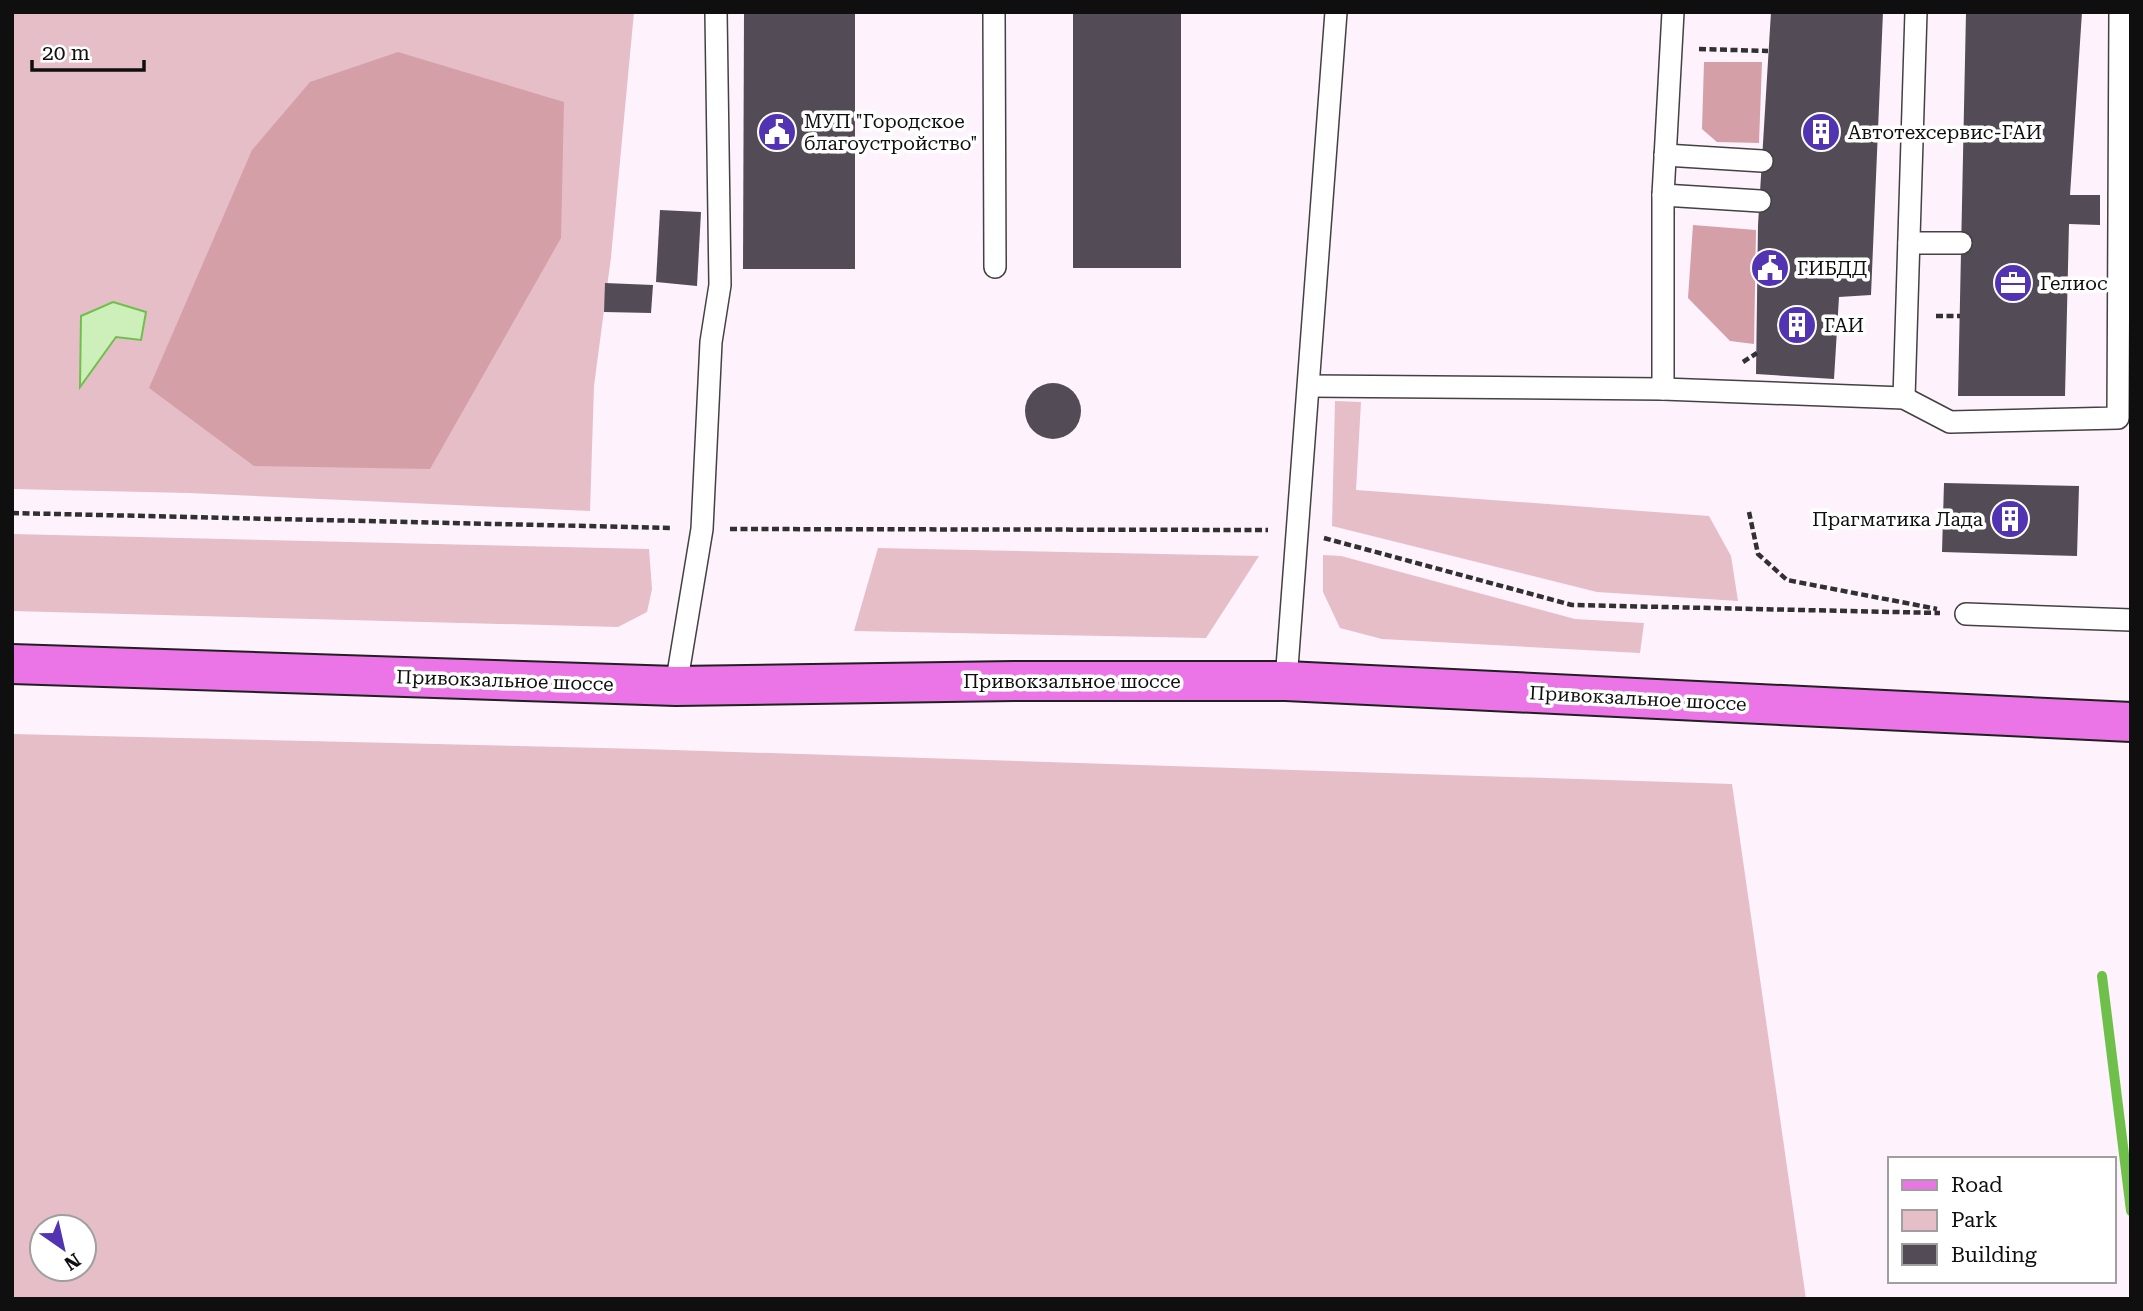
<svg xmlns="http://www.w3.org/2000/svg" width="2143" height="1311" viewBox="0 0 2143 1311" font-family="'Roboto Serif',serif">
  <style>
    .green { fill: #e5bec7; fill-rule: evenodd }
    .forest { fill: #d59fa8 }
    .water { fill: #cdf0bb; stroke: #6fc04a; stroke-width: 2 }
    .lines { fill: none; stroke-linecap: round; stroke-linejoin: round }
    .stream { stroke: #6fc04a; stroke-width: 10 }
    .building { fill: #534c57 }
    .lane-casing { stroke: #424242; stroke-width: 24 }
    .primary-casing { stroke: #202020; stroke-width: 42 }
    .path { stroke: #313131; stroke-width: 4.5; stroke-dasharray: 7 3.5; stroke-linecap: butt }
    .lane { stroke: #fff; stroke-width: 21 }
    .primary { stroke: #eb75e6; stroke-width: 38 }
    .labels { text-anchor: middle; stroke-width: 7; stroke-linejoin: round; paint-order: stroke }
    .poi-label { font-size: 19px; fill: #0f0f0f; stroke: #fff; text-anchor: start }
    .street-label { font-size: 19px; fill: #0f0f0f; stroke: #fff }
  </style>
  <rect width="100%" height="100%" fill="#fef2fd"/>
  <g class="green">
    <path d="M 12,12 L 634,12 L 611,257 L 594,386 L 590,511 L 189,493 L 12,489 ZM 113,302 L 141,340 L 116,337 L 81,386 Z"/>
    <path d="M 1335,401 L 1361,402 L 1356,490 L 1709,516 L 1731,556 L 1738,601 L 1597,592 L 1332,526 Z"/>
    <path d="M 12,534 L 649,549 L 652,589 L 647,612 L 618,627 L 12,611 Z"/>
    <path d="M 878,548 L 1259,556 L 1206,638 L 854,631 Z"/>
    <path d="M 1323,555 L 1341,556 L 1575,619 L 1644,623 L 1640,653 L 1382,639 L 1340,628 L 1323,592 Z"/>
    <path d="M 12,734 L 643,749 L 1732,784 L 1806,1299 L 12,1299 ZM 84,1227 L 84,1269 L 42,1269 L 42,1227 Z"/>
  </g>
  <g class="forest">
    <path d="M 398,52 L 564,102 L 561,238 L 430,469 L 254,466 L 149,388 L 252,150 L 310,82 Z"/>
    <path d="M 1704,62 L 1762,62 L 1759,143 L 1717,142 L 1702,129 Z"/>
    <path d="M 1693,225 L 1756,230 L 1754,344 L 1730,341 L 1688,298 Z"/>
  </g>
  <path class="water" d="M 113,302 L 146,312 L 141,340 L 116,337 L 80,387 L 81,316 Z"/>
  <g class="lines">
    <path class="stream" d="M 2102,976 L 2131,1211"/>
  </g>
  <g class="building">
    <path d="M 744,12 L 855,12 L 855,269 L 743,269 Z"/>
    <rect x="1073" y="12" width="108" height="256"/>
    <path d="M 1771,12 L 1883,12 L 1871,295 L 1839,297 L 1834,379 L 1756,374 L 1758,225 Z"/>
    <path d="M 1966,12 L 2082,12 L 2070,195 L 2100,195 L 2100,225 L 2069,224 L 2065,396 L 1958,396 Z"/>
    <path d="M 660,210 L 701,212 L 697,286 L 656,282 Z"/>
    <path d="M 605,283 L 653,285 L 651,313 L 604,312 Z"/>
    <circle cx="1053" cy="411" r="28"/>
    <path d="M 1944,483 L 2079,486 L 2077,556 L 1942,552 Z"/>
  </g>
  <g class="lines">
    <defs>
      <g id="lane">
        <path d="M 994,12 L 995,267"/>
        <path d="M 1665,155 L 1762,161"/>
        <path d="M 1663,195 L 1760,201"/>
        <path d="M 1909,243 L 1961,243"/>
        <path d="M 1309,386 L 1663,389 L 1663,195 L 1673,12"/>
        <path d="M 1663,389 L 1904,398 L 1950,422 L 2118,418 L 2120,12"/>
        <path d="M 1904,398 L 1916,12"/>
        <path d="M 1966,614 L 2131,620"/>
        <path d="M 1286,681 L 1336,12"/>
        <path d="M 676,686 L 702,529 L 711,342 L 720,285 L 716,12"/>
      </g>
      <path id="primary" d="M 12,664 L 676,686 L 1014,681 L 1286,681 L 2131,722"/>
    </defs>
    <use href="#lane" class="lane-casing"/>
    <use href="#primary" class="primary-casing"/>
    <g class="path">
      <path d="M 1699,49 L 1768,51"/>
      <path d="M 1936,316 L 1960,316"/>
      <path d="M 1743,362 L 1757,353"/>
      <path d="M 1749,512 L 1758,554 L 1787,580 L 1937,609"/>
      <path d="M 12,513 L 673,528"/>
      <path d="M 730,529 L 1268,530"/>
      <path d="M 1324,538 L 1572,605 L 1940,613"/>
    </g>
    <use href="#lane" class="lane"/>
    <use href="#primary" class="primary"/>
  </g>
  <defs>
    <symbol id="civic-disc" viewBox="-11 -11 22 22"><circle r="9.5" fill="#5234b2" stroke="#fff"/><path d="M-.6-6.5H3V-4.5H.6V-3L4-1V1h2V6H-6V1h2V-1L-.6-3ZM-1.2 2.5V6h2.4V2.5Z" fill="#fff"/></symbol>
    <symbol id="building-disc" viewBox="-11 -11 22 22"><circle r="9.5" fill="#5234b2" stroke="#fff"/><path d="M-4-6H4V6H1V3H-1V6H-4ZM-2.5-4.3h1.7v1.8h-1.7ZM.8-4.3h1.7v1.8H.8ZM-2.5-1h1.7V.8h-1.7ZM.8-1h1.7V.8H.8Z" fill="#fff"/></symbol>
    <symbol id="office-disc" viewBox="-11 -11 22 22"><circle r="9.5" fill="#5234b2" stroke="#fff"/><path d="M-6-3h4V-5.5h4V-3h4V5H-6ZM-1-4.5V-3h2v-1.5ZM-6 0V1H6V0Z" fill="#fff"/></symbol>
  </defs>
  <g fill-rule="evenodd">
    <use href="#civic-disc" x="755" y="110" width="44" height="44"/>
    <use href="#building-disc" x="1799" y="110" width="44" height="44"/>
    <use href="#civic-disc" x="1748" y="246" width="44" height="44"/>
    <use href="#office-disc" x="1991" y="261" width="44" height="44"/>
    <use href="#building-disc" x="1775" y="303" width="44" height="44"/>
    <use href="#building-disc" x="1988" y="497" width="44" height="44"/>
  </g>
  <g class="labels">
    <g class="poi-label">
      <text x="804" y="128">МУП "Городское<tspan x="804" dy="22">благоустройство"</tspan></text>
      <text x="1848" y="139">Автотехсервис-ГАИ</text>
      <text x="1797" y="275">ГИБДД</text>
      <text x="2040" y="290">Гелиос</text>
      <text x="1824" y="332">ГАИ</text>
      <text x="1983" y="526" text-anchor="end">Прагматика Лада</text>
    </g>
    <g class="street-label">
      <text transform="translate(505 680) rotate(2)" y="7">Привокзальное шоссе</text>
      <text x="1072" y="688">Привокзальное шоссе</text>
      <text transform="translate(1638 698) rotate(3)" y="7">Привокзальное шоссе</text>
    </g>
  </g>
  <rect width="2143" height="1311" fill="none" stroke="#0f0f0f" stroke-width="28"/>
  <rect x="1888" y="1157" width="228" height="126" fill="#ffffff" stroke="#9f9f9f" stroke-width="2"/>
  <rect x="1902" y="1180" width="35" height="10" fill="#eb75e6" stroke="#9f9f9f" stroke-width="2"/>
  <text x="1951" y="1192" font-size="21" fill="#0f0f0f">Road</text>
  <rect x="1902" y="1210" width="35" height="21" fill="#e5bec7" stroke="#9f9f9f" stroke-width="2"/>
  <text x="1951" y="1227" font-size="21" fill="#0f0f0f">Park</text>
  <rect x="1902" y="1244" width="35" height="21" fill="#534c57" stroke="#9f9f9f" stroke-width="2"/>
  <text x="1951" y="1262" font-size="21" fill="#0f0f0f">Building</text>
  <g transform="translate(63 1248) rotate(146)"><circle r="33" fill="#ffffff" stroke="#9f9f9f" stroke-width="2"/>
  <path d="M0-5L12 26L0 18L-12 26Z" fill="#5234b2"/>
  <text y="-10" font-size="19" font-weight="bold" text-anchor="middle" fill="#0f0f0f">N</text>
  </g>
  <path d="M32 60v10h112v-10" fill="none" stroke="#0f0f0f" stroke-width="3.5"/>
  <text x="42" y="60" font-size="21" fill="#0f0f0f" stroke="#ffffff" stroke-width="5" paint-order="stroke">20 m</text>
</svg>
